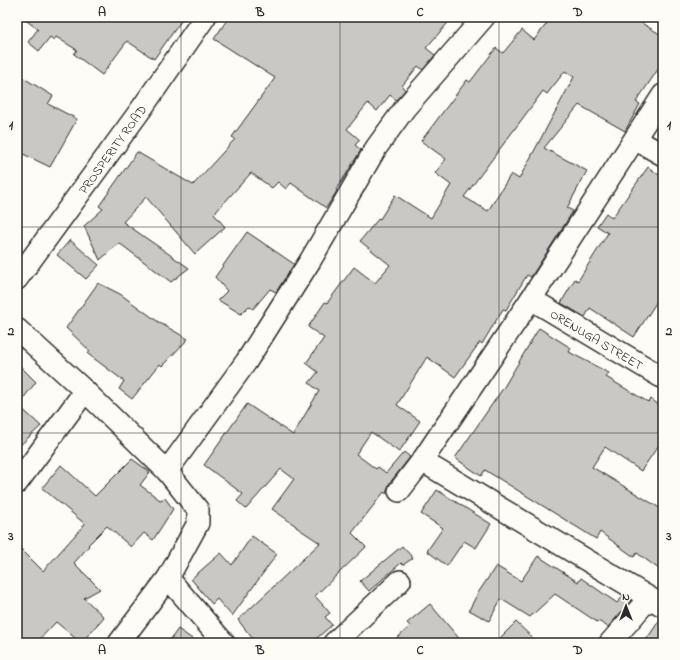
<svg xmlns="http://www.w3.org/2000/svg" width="680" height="660" viewBox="0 0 680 660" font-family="'Indie Flower',sans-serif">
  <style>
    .building { fill: #c9c8c4; stroke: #2b2b2b; fill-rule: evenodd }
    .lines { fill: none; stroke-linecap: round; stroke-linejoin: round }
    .minor-casing { stroke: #2b2b2b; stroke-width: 24 }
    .minor { stroke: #fdfcf7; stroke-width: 21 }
    .grid { fill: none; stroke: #2b2b2b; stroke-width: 1; stroke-opacity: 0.55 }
    .labels { text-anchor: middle; stroke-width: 4; stroke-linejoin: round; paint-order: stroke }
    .street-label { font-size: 13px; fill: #2b2b2b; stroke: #fdfcf7 }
    .neatline { fill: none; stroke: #2b2b2b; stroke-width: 1.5 }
    .grid-label { font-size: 13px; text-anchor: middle; font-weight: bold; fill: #2b2b2b }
  </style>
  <rect width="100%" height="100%" fill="#fdfcf7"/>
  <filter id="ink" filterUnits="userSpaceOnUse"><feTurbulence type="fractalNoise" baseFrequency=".025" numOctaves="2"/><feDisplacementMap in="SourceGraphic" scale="8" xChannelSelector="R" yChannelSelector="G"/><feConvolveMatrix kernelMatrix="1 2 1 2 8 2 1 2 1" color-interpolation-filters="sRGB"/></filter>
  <g filter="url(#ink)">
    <g class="building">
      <path d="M 21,17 L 184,17 L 154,59 L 127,41 L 102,75 L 74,54 L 77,50 L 56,37 L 54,40 L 50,37 L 39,51 L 28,42 L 38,29 Z"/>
      <path d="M 229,17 L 453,17 L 426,48 L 435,55 L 423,70 L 418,66 L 402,86 L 405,90 L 396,100 L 390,95 L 377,111 L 368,103 L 347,129 L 360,140 L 355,145 L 361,150 L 347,173 L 336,190 L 337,191 L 326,208 L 291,183 L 286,189 L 278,182 L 272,188 L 251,173 L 214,214 L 225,227 L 195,254 L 146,197 L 123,222 L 189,268 L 171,282 L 119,243 L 100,260 L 84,226 L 103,209 L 99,206 L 137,152 L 193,185 L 235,139 L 232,137 L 275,78 L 214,39 Z"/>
      <path d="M 552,17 L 643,17 L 640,22 L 663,36 L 663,62 L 636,102 L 640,104 L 625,131 L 579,105 L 544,148 L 587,171 L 567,208 L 573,211 L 560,232 L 531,277 L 527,275 L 506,310 L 503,309 L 482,344 L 480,342 L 455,377 L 427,357 L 397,405 L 420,421 L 399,452 L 371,432 L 356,454 L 376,469 L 378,467 L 386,473 L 404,452 L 410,457 L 389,484 L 386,494 L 384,492 L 352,533 L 366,547 L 315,596 L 330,613 L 325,617 L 332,625 L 311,643 L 256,643 L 238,620 L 320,543 L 296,527 L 296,526 L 272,509 L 294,479 L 281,469 L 246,509 L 237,501 L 243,494 L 204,465 L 247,404 L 293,435 L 319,391 L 309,383 L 318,372 L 306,363 L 324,338 L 308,327 L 325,302 L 327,303 L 354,267 L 375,283 L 390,265 L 360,241 L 379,218 L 380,219 L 395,195 L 431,218 L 451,185 L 435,173 L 446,159 L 421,141 L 467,80 L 470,82 L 496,48 L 503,53 L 522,30 L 534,40 ZM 565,71 L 574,77 L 519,179 L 511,174 L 488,211 L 464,197 L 543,91 L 547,94 Z"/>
      <path d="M 17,74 L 53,96 L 48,104 L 77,119 L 50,167 L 17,151 Z"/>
      <path d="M 648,167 L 663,178 L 663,292 L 634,337 L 590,308 L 585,317 L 561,303 L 575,279 L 578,281 L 608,233 L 597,226 L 606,213 L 612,218 Z"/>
      <path d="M 247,232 L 294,264 L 276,292 L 270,289 L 253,309 L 249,306 L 241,314 L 218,300 L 227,291 L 215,277 Z"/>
      <path d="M 70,240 L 99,265 L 86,279 L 57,255 Z"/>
      <path d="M 98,283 L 120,294 L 160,323 L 188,339 L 162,366 L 160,364 L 132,399 L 119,389 L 124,381 L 88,354 L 90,351 L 66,328 Z"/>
      <path d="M 539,328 L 571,348 L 569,352 L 609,373 L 606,377 L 648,402 L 651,399 L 663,408 L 663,439 L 641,471 L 605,447 L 592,467 L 663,510 L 663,572 L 637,553 L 634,557 L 600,532 L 596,539 L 485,470 L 481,476 L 455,458 L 504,387 Z"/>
      <path d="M 17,363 L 36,382 L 18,405 L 41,426 L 17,448 Z"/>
      <path d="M 132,459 L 150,472 L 140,485 L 160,500 L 165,498 L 173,509 L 153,540 L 144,533 L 131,547 L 107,526 L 88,545 L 89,546 L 74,563 L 100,589 L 84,598 L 104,617 L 81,643 L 56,622 L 36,643 L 17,643 L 17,545 L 43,571 L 85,524 L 42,488 L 61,465 L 95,496 Z"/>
      <path d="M 437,490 L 491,524 L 476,548 L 464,541 L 447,566 L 427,551 L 443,528 L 421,514 Z"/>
      <path d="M 252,536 L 277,554 L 232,616 L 217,599 L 212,604 L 191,579 L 221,553 L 232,565 Z"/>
      <path d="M 402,546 L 413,558 L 403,565 L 401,563 L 369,591 L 360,581 Z"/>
      <path d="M 538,556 L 578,582 L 581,578 L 617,603 L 623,596 L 631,601 L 608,627 L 598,621 L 597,622 L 555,594 L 530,617 L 501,599 L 489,621 L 469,610 L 478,593 L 496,566 L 521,581 Z"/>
      <path d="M 430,604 L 463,643 L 392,643 L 410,626 L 407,623 Z"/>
      <path d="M 661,618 L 663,618 L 663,643 L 644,643 Z"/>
      <path d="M 516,622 L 538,643 L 495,643 Z"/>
      <path d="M 178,629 L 198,643 L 168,643 Z"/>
    </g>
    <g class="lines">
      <defs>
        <g id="minor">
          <path d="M 635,139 L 663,155"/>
          <path d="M 17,279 L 142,108 L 205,17"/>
          <path d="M 531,299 L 663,378"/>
          <path d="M 17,329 L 85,391 L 167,471 L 198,510 L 198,523 L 168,578 L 119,643"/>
          <path d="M 422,461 L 663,606"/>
          <path d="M 167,471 L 246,362 L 310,261 L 376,148 L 405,108 L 484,17"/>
          <path d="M 17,483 L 85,391"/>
          <path d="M 399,491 L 422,461 L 531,299 L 663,95"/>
          <path d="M 168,578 L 224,643"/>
          <path d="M 334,643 L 400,581"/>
          <path d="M 610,643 L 649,598"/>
        </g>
      </defs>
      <use href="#minor" class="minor-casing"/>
      <use href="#minor" class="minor"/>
    </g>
  </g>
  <path class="grid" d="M 181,17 L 181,643M 340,17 L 340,643M 499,17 L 499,643M 17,227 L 663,227M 17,433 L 663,433"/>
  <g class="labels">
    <g class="street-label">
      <text transform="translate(112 149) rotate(-54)" y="5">PROSPERITY ROAD</text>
      <text transform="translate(597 339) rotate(31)" y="5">ORENUGA STREET</text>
    </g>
  </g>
  <rect width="680" height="660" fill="none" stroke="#fdfcf7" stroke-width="44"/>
  <g transform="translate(626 606)" stroke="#fdfcf7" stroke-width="3" paint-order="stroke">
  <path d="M0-3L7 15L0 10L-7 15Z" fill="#2b2b2b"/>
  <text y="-6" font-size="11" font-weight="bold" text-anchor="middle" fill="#2b2b2b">N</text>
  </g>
  <rect x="22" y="22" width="636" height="616" class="neatline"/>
  <g class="grid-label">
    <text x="102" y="16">A</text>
    <text x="260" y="16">B</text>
    <text x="420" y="16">C</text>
    <text x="578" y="16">D</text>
    <text x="11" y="129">1</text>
    <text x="669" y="129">1</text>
    <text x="11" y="335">2</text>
    <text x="669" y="335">2</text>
    <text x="11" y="540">3</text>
    <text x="669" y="540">3</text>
    <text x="102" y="654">A</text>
    <text x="260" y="654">B</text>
    <text x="420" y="654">C</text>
    <text x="578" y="654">D</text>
  </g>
</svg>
